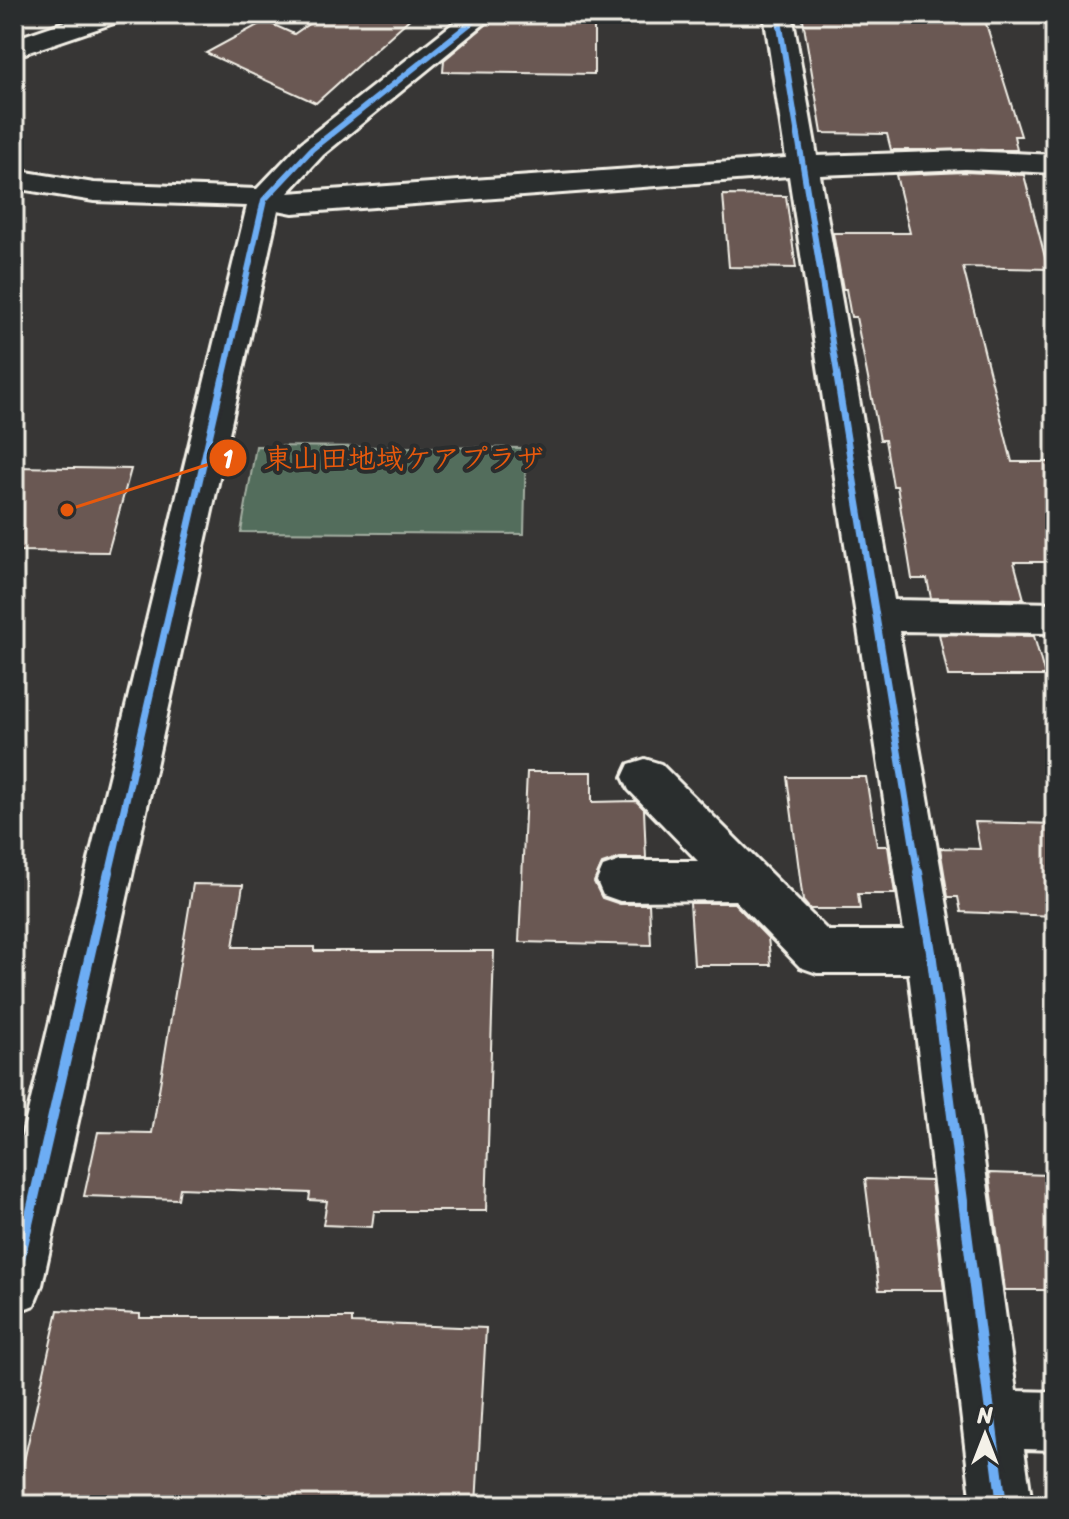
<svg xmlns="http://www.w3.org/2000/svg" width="1069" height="1519" viewBox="0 0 1069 1519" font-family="Sriracha,'Klee One',sans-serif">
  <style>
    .green { fill: #536d5c; stroke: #a4afa2; stroke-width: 2 }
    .building { fill: #6a5853; stroke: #f4f1e8; stroke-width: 2 }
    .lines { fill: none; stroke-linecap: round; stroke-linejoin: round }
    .minor-casing { stroke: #f4f1e8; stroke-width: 6 }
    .major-casing { stroke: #f4f1e8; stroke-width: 6 }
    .minor { fill: #2a2d2e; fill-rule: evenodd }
    .major { fill: #2a2d2e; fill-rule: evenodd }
    .cycleway-far2-casing { stroke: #2a2d2e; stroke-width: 10 }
    .cycleway-far1-casing { stroke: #2a2d2e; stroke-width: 12 }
    .cycleway-casing { stroke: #2a2d2e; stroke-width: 15 }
    .cycleway-far2 { stroke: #6dadf4; stroke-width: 6 }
    .cycleway-far1 { stroke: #6dadf4; stroke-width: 7 }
    .cycleway { stroke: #6dadf4; stroke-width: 10 }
    .leader { fill: none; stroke: #e8590c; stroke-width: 3 }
    .callout-dot { fill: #e8590c; stroke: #2a2d2e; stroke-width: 3 }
    .mark-label { font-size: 24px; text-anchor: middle; font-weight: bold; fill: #fff }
    .callout-label { font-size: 28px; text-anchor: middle; font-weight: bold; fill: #e8590c; stroke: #2a2d2e; stroke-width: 8; stroke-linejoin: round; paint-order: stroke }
  </style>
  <rect width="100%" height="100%" fill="#373635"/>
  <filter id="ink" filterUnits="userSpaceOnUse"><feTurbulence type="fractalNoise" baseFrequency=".0125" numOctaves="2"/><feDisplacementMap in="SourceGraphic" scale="16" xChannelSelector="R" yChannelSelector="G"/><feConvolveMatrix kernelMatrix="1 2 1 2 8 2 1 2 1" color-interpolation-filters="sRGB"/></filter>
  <g filter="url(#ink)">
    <path class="green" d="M 256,446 L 526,448 L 524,534 L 241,532 Z"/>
    <g class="building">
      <path d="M 323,14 L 415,14 L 316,103 L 206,53 L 265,21 L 294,34 Z"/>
      <path d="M 499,14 L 594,14 L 594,74 L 443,72 L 444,60 Z"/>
      <path d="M 802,14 L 983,14 L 1021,136 L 1014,136 L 1017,150 L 891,150 L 887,134 L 822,133 Z"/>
      <path d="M 965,172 L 1024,175 L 1048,269 L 963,267 L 1012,462 L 1055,462 L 1055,562 L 1014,562 L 1024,599 L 931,598 L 927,579 L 912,579 L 897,486 L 893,486 L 885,440 L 880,440 L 856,317 L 851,317 L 846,289 L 843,289 L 833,233 L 910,233 L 896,175 Z"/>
      <path d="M 723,195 L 786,196 L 796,268 L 729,267 Z"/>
      <path d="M 14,467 L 131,469 L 108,552 L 14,551 Z"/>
      <path d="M 939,634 L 1034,636 L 1045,676 L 948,676 Z"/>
      <path d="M 527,772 L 592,772 L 592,802 L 636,801 L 644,809 L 646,858 L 620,858 L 602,864 L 594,882 L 602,898 L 620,904 L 649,904 L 651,945 L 519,942 Z"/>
      <path d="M 787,777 L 866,777 L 877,846 L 888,846 L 895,894 L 858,894 L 860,909 L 810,909 L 803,901 Z"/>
      <path d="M 975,822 L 1055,824 L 1055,916 L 961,912 L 958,897 L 948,897 L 940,848 L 980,849 Z"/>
      <path d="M 193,884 L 243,885 L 233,947 L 314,947 L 314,951 L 494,951 L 486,1211 L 374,1211 L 372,1227 L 323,1225 L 327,1201 L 309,1200 L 310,1193 L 180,1188 L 178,1199 L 84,1196 L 98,1132 L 152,1133 Z"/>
      <path d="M 690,903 L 734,903 L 768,938 L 771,965 L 694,965 Z"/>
      <path d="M 989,1173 L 1048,1175 L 1055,1205 L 1055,1290 L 1005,1290 Z"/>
      <path d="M 865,1179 L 931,1181 L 944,1290 L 879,1290 Z"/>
      <path d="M 58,1310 L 140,1314 L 140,1318 L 352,1318 L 352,1323 L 486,1328 L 476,1505 L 14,1505 Z"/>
    </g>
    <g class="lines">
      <defs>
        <path id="minor" d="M 465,14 L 496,14 L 323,155 L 288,193 L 786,158 L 764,14 L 792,14 L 817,156 L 965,151 L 1055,155 L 1055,173 L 965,169 L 820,175 L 894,600 L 1055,603 L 1055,633 L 899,631 L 955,952 L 1016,1391 L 1055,1392 L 1055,1450 L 1024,1449 L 1032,1505 L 972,1505 L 909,973 L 817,973 L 800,967 L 735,900 L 620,901 L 603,895 L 597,881 L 603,867 L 620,861 L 698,861 L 629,790 L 623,777 L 629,764 L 645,759 L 661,764 L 828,931 L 904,931 L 789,176 L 293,213 L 278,210 L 42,1285 L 34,1305 L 14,1313 L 14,1170 L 247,206 L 94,201 L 14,188 L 14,170 L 94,183 L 257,189 L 301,143 Z"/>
        <path id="major" d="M 87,14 L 127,14 L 123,20 L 14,57 L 14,39 Z"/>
      </defs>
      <use href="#minor" class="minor-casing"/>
      <use href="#major" class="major-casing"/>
      <use href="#minor" class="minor"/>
      <use href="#major" class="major"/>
      <defs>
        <g id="cycleway-far2">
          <path d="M 778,14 L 838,379"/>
          <path d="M 223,379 L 264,200 L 312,149 L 482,14"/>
        </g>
        <g id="cycleway-far1">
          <path d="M 837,377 L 918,874"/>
          <path d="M 109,874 L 223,377"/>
        </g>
        <g id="cycleway">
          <path d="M 918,872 L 931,952 L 1002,1505"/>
          <path d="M 14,1285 L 109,872"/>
        </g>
      </defs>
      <use href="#cycleway-far2" class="cycleway-far2-casing"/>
      <use href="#cycleway-far1" class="cycleway-far1-casing"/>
      <use href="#cycleway" class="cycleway-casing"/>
      <use href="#cycleway-far2" class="cycleway-far2"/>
      <use href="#cycleway-far1" class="cycleway-far1"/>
      <use href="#cycleway" class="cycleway"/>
    </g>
  </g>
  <path class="leader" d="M67 510L228 458"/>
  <g class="callout-dot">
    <circle cx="67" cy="510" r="8"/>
    <circle cx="228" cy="458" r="20"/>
  </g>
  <g class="mark-label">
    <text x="228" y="467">1</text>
  </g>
  <g class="callout-label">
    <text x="404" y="468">東山田地域ケアプラザ</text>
  </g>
  <rect width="1069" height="1519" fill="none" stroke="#2a2d2e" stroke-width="48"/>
  <rect x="24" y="24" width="1021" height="1471" fill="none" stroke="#f4f1e8" stroke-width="3" filter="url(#ink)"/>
  <g transform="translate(985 1435)" stroke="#2a2d2e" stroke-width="6" paint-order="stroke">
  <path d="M0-6L14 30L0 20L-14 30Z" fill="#f4f1e8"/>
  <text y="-12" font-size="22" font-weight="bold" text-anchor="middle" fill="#f4f1e8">N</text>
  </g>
</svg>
